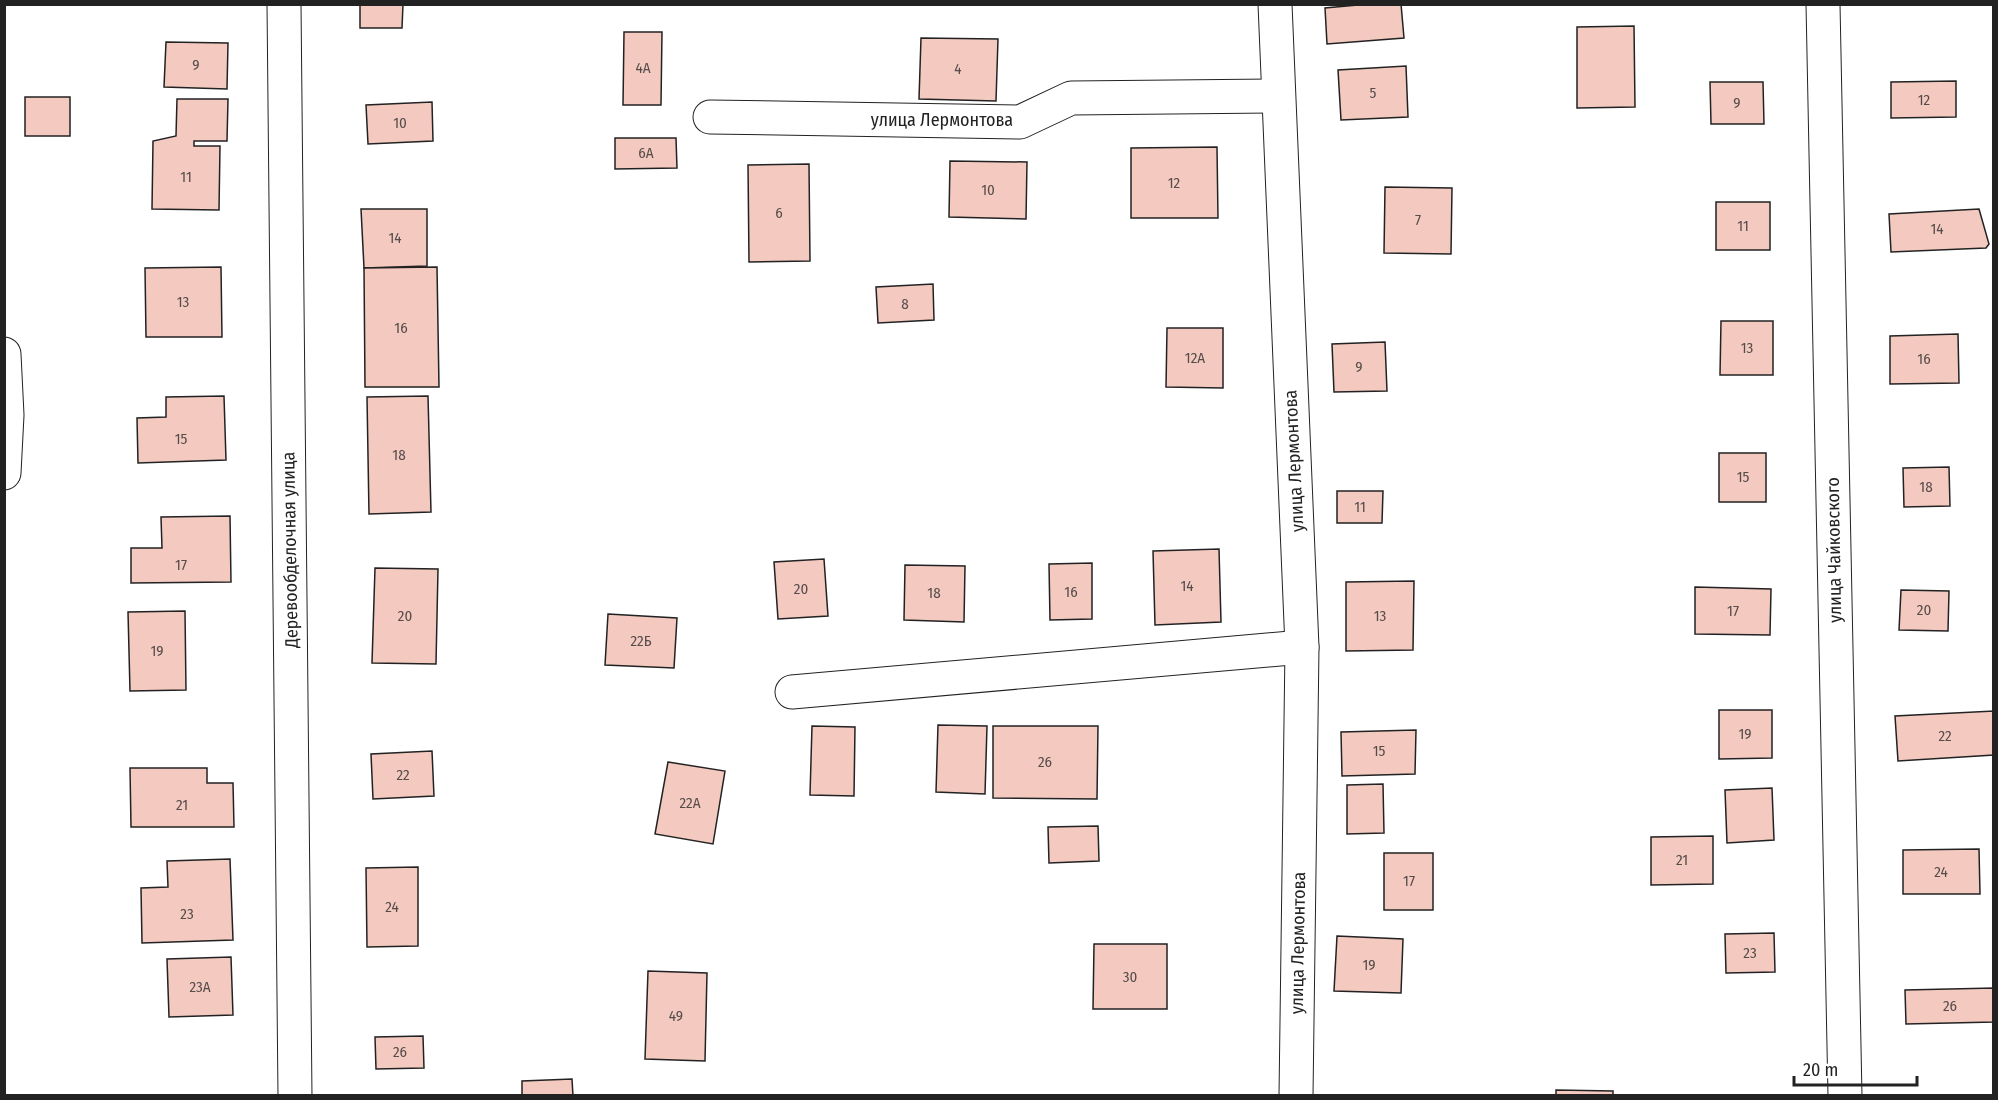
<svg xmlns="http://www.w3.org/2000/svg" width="1998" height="1100" viewBox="0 0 1998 1100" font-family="'Fira Sans Condensed',sans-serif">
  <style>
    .building { fill: #f3c9c0; stroke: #222; stroke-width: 1.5 }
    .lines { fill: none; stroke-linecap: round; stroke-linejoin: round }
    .street-casing { stroke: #222; stroke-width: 35 }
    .street { stroke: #fff; stroke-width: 33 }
    .labels { text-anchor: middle; stroke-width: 4.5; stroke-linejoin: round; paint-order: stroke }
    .number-label { font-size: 15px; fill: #564c4a }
    .street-label { font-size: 18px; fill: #222; stroke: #fff }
  </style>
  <rect width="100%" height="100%" fill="#fff"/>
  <g class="building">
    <path d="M 360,4 L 403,4 L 402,28 L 360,28 Z"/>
    <path d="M 1369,4 L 1401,4 L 1404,38 L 1327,44 L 1325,8 Z"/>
    <path d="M 1634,26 L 1635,107 L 1577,108 L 1577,27 Z"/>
    <path d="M 624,32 L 662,32 L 661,105 L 623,105 Z"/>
    <path d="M 921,38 L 998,39 L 996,101 L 919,99 Z"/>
    <path d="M 166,42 L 228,43 L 227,89 L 164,87 Z"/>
    <path d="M 1406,66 L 1408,117 L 1341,120 L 1338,70 Z"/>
    <path d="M 1956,81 L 1956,117 L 1891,118 L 1891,82 Z"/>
    <path d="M 1710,82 L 1763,82 L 1764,124 L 1711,124 Z"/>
    <rect x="25" y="97" width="45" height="39"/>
    <path d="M 177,99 L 228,99 L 227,141 L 194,141 L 194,146 L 220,146 L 219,210 L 152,209 L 153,141 L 176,136 Z"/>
    <path d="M 432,102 L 433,141 L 368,144 L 366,105 Z"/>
    <path d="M 615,138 L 676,138 L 677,168 L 615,169 Z"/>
    <path d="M 1217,147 L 1218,218 L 1131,218 L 1131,148 Z"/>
    <path d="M 950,161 L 1027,162 L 1026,219 L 949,217 Z"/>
    <path d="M 809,164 L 810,261 L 749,262 L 748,165 Z"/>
    <path d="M 1385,187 L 1452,188 L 1451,254 L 1384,253 Z"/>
    <rect x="1716" y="202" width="54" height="48"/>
    <path d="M 361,209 L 427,209 L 427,266 L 364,268 Z"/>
    <path d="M 1979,209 L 1989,244 L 1986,248 L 1891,252 L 1889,214 Z"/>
    <path d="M 221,267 L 222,337 L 146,337 L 145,268 Z"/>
    <path d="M 437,267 L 439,387 L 365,387 L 364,268 Z"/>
    <path d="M 933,284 L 934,320 L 878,323 L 876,287 Z"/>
    <path d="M 1721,321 L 1773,321 L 1773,375 L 1720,375 Z"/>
    <path d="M 1167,328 L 1223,328 L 1223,388 L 1166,387 Z"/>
    <path d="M 1958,334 L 1959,383 L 1890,384 L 1890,336 Z"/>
    <path d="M 1385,342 L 1387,391 L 1334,392 L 1332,344 Z"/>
    <path d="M 224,396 L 226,460 L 138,463 L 137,418 L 166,417 L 166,397 Z"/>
    <path d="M 428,396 L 431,512 L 369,514 L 367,397 Z"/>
    <rect x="1719" y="453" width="47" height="49"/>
    <path d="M 1949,467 L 1950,506 L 1904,507 L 1903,468 Z"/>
    <path d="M 1337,491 L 1383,491 L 1382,523 L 1337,523 Z"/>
    <path d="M 230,516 L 231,582 L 131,583 L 131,548 L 162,548 L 161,517 Z"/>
    <path d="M 1219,549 L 1221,622 L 1155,625 L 1153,551 Z"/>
    <path d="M 824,559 L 828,616 L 778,619 L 774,562 Z"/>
    <path d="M 1092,563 L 1092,619 L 1050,620 L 1049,564 Z"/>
    <path d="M 905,565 L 965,566 L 964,622 L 904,620 Z"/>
    <path d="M 375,568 L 438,569 L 436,664 L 372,663 Z"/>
    <path d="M 1414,581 L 1413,650 L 1346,651 L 1346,582 Z"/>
    <path d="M 1695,587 L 1771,589 L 1770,635 L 1695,634 Z"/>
    <path d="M 1901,590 L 1949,591 L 1948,631 L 1899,630 Z"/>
    <path d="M 185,611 L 186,690 L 130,691 L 128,612 Z"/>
    <path d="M 608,614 L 677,618 L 674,668 L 605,665 Z"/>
    <path d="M 1719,710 L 1772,710 L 1772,758 L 1719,759 Z"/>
    <path d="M 1994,711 L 1994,755 L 1898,761 L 1895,716 Z"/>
    <path d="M 938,725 L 987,726 L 985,794 L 936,792 Z"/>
    <path d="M 812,726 L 855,727 L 854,796 L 810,795 Z"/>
    <path d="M 993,726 L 1098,726 L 1097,799 L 993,798 Z"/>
    <path d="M 1416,730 L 1415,774 L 1342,776 L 1341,732 Z"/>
    <path d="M 432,751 L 434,796 L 373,799 L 371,754 Z"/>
    <path d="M 668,762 L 725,771 L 713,844 L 655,834 Z"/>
    <path d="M 130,768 L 207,768 L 207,783 L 233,783 L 234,827 L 131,827 Z"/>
    <path d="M 1383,784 L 1384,833 L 1347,834 L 1347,785 Z"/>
    <path d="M 1772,788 L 1774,840 L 1727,843 L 1725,790 Z"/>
    <path d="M 1098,826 L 1099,861 L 1049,863 L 1048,827 Z"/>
    <path d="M 1713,836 L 1713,884 L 1651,885 L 1651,837 Z"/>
    <path d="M 1979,849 L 1980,894 L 1903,894 L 1903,850 Z"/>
    <rect x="1384" y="853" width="49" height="57"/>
    <path d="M 230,859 L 233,940 L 142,943 L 141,888 L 168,887 L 167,861 Z"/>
    <path d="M 418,867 L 418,946 L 367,947 L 366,868 Z"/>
    <path d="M 1774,933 L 1775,972 L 1726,973 L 1725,934 Z"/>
    <path d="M 1337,936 L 1403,939 L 1401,993 L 1334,991 Z"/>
    <path d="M 1094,944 L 1167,944 L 1167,1009 L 1093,1009 Z"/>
    <path d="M 231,957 L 233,1015 L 169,1017 L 167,959 Z"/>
    <path d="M 648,971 L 707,973 L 705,1061 L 645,1059 Z"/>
    <path d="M 1994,988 L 1994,1022 L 1906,1024 L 1905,990 Z"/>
    <path d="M 423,1036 L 424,1068 L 376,1069 L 375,1037 Z"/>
    <path d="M 572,1079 L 573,1096 L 522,1096 L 522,1081 Z"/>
    <path d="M 1556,1090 L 1613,1091 L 1613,1096 L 1556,1096 Z"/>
  </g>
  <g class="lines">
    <defs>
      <g id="street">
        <path d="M 284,4 L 295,1096"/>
        <path d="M 1275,4 L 1302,647 L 1296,1096"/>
        <path d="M 1823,4 L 1845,1096"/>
        <path d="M 710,117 L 1020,122 L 1071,98 L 1277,96"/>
        <path d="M 4,354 L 7,415 L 4,473"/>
        <path d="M 792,692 L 1302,647"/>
      </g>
    </defs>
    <use href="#street" class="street-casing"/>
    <use href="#street" class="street"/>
  </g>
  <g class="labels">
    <g class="number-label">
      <text x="196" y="70">9</text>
      <text x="643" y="73">4А</text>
      <text x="958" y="74">4</text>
      <text x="1373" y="98">5</text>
      <text x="1924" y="105">12</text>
      <text x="1737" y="108">9</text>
      <text x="400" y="128">10</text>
      <text x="646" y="158">6А</text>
      <text x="186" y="182">11</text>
      <text x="1174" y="188">12</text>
      <text x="988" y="195">10</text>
      <text x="779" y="218">6</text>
      <text x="1418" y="225">7</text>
      <text x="1743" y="231">11</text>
      <text x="1937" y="234">14</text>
      <text x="395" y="243">14</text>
      <text x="183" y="307">13</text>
      <text x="905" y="309">8</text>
      <text x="401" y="333">16</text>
      <text x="1747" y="353">13</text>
      <text x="1195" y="363">12А</text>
      <text x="1924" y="364">16</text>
      <text x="1359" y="372">9</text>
      <text x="181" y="444">15</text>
      <text x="399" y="460">18</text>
      <text x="1743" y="482">15</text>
      <text x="1926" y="492">18</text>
      <text x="1360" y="512">11</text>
      <text x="181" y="570">17</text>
      <text x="1187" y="591">14</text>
      <text x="801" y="594">20</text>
      <text x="1071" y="597">16</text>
      <text x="934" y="598">18</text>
      <text x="1924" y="615">20</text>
      <text x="1733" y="616">17</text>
      <text x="405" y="621">20</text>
      <text x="1380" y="621">13</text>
      <text x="641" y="646">22Б</text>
      <text x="157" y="656">19</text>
      <text x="1745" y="739">19</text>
      <text x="1945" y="741">22</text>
      <text x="1379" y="756">15</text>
      <text x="1045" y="767">26</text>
      <text x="403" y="780">22</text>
      <text x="690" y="808">22А</text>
      <text x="182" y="810">21</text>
      <text x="1682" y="865">21</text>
      <text x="1941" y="877">24</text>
      <text x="1409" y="886">17</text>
      <text x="392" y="912">24</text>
      <text x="187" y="919">23</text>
      <text x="1750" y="958">23</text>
      <text x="1369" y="970">19</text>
      <text x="1130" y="982">30</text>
      <text x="200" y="992">23А</text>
      <text x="1950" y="1011">26</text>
      <text x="676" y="1021">49</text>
      <text x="400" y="1057">26</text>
    </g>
    <g class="street-label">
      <text x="942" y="126">улица Лермонтова</text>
      <text transform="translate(1294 461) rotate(-93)" y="6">улица Лермонтова</text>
      <text transform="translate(290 550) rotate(-91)" y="6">Деревообделочная улица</text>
      <text transform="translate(1834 550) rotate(-91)" y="6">улица Чайковского</text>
      <text transform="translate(1298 943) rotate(-89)" y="6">улица Лермонтова</text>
    </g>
  </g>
  <rect width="1998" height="1100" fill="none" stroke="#222222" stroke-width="12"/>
  <path d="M1794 1076v9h123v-9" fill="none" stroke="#222222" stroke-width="3"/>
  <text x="1803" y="1076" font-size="18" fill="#222222" stroke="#ffffff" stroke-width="4.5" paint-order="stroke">20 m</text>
</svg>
